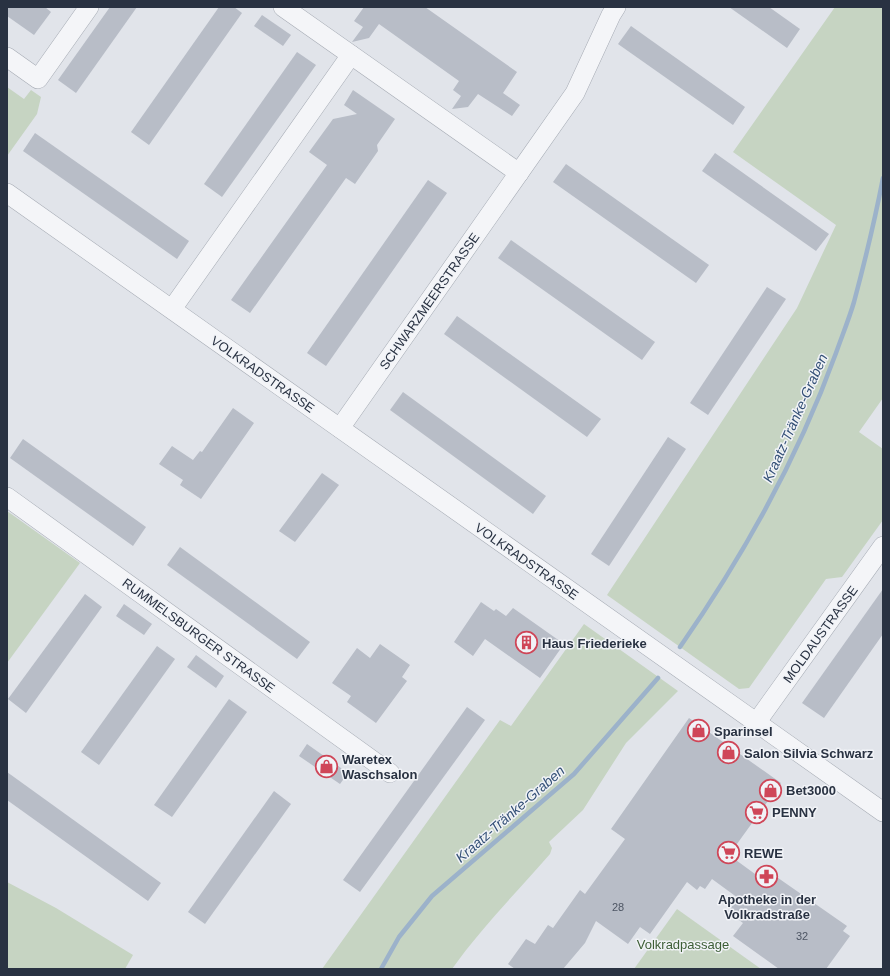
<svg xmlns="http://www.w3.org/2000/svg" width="890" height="976" viewBox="0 0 890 976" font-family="Arial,sans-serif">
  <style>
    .green { fill: #c6d4c2 }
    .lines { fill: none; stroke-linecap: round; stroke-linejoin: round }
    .stream { stroke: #9cb2ca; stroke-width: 4.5 }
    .building { fill: #b8bdc7 }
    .minor-casing { stroke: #a6abb4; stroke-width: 20 }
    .minor { stroke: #f4f5f8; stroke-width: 19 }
    .labels { text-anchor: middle; stroke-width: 3; stroke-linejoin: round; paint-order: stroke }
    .number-label { font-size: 11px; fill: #4d5563 }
    .street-label { font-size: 13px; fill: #293242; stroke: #f1f3f7 }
    .poi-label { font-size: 13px; font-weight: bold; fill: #293242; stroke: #f1f3f7; text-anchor: start }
    .park-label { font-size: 13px; fill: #3d5e36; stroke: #f1f3f7 }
    .water-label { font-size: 14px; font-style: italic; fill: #335076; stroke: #f1f3f7 }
  </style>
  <rect width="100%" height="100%" fill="#e1e4ea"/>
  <g class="green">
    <path d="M 835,7 L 883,7 L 883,398 L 859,432 L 883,449 L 883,520 L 842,577 L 826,579 L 749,688 L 739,689 L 607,595 L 797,308 L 836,225 L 733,152 Z"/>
    <path d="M 7,87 L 24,99 L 31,90 L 41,97 L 37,114 L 7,156 Z"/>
    <path d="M 7,511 L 80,563 L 7,663 Z"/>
    <path d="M 584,624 L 678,691 L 626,743 L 583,810 L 549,842 L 552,848 L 550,854 C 517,892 481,928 452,969 L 322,969 L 500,720 L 511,726 Z"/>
    <path d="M 7,882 L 56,908 L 133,955 L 125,969 L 7,969 Z"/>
    <path d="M 677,909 L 761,969 L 634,969 Z"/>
  </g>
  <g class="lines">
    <g class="stream">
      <path d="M 680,647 C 744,555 798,458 836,353 C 842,336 849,319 854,302 C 865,261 875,219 883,178"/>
      <path d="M 381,969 L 399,937 L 432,896 L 574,774 L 658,678"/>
    </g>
  </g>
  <g class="building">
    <path d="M 7,7 L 45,7 L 51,12 L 34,35 L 7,16 Z"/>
    <path d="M 110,7 L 137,7 L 76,93 L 58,80 Z"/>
    <path d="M 219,7 L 234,7 L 242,13 L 149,145 L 131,132 Z"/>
    <path d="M 364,7 L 425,7 L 517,72 L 503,93 L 520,105 L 512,116 L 478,94 L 468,107 L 452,109 L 461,96 L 453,90 L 459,81 L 379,24 L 369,38 L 352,42 L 363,27 L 354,21 Z"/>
    <path d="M 729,7 L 769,7 L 800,29 L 787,48 Z"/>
    <path d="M 262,15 L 291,35 L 283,46 L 254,26 Z"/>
    <path d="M 631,26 L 745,107 L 733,125 L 618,44 Z"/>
    <path d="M 297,52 L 316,65 L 222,197 L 204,184 Z"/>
    <path d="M 353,90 L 395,119 L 377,145 L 378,151 L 355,184 L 346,178 L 250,313 L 231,300 L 327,165 L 309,152 L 333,119 L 357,114 L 344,105 Z"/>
    <path d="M 35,133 L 189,241 L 177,259 L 23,151 Z"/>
    <path d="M 715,153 L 829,234 L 816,251 L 702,171 Z"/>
    <path d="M 566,164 L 709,265 L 696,283 L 553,182 Z"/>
    <path d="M 428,180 L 447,193 L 326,366 L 307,353 Z"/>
    <path d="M 511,240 L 655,342 L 642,360 L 498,258 Z"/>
    <path d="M 767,287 L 786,299 L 708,415 L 690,403 Z"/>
    <path d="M 457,316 L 601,419 L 587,437 L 444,334 Z"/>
    <path d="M 403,392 L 546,496 L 533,514 L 390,410 Z"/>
    <path d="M 233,408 L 254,423 L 201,499 L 180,485 L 183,480 L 159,464 L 172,446 L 193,460 L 200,451 L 202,452 Z"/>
    <path d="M 668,437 L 686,449 L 609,566 L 591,554 Z"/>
    <path d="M 23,439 L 146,527 L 133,546 L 10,458 Z"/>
    <path d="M 322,473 L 339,485 L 295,542 L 279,531 Z"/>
    <path d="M 180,547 L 310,642 L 297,659 L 167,565 Z"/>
    <path d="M 883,589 L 883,634 L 824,718 L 802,703 Z"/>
    <path d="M 85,594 L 102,607 L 26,713 L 8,699 Z"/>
    <path d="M 481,602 L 494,611 L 496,609 L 506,616 L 513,608 L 564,644 L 540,678 L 485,639 L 473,656 L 454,642 Z"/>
    <path d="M 124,604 L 152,624 L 144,635 L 116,616 Z"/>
    <path d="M 380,644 L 410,665 L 402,677 L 407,681 L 376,723 L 347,702 L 351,696 L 332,683 L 357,648 L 370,658 Z"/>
    <path d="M 157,646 L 175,659 L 99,765 L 81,752 Z"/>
    <path d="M 196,655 L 224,676 L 216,688 L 187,667 Z"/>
    <path d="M 229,699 L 247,712 L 172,817 L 154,805 Z"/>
    <path d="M 467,707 L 485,720 L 360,892 L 343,880 Z"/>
    <path d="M 689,718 L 781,783 L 729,855 L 755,874 L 761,866 L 847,926 L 843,931 L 850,936 L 826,969 L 779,969 L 733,936 L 743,923 L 728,912 L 738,898 L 712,879 L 705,889 L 700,886 L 697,890 L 687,882 L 650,934 L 640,927 L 628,944 L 596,921 L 585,943 L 563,969 L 515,969 L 508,964 L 526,939 L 535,944 L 548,925 L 553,928 L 580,890 L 585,894 L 625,839 L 611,829 Z"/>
    <path d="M 307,744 L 348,773 L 340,784 L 299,756 Z"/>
    <path d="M 7,772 L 161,883 L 148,901 L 7,800 Z"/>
    <path d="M 274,791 L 291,804 L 205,924 L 188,912 Z"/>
  </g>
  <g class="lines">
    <defs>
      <g id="minor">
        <path d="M 283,7 L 519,173"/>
        <path d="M 7,57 L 38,79 L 89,7"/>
        <path d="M 7,193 L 883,812"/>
        <path d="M 172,309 L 351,55"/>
        <path d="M 340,428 L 575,93 L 611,15 L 616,7"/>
        <path d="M 7,497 L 390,773"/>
        <path d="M 756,723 L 883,546"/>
      </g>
    </defs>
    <use href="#minor" class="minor-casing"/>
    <use href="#minor" class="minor"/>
  </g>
  <defs>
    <symbol id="building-ring" viewBox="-11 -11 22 22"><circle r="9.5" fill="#f1f3f7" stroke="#cf4658" stroke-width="1.5"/><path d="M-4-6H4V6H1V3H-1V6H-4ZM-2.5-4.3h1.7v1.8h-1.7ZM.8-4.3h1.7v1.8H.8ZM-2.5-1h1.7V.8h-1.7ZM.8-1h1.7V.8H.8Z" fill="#cf4658"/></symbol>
    <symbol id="shop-ring" viewBox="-11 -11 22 22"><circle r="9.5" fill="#f1f3f7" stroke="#cf4658" stroke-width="1.5"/><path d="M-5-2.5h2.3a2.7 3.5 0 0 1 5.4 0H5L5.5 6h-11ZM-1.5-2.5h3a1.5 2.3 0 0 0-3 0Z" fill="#cf4658"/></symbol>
    <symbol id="supermarket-ring" viewBox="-11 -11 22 22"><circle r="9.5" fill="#f1f3f7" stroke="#cf4658" stroke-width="1.5"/><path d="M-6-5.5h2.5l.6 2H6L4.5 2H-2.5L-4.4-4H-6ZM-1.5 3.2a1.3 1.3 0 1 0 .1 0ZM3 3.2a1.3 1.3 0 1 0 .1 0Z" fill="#cf4658"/></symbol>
    <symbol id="pharmacy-ring" viewBox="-11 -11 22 22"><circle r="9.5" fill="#f1f3f7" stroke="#cf4658" stroke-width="1.5"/><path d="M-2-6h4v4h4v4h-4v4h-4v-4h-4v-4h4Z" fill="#cf4658"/></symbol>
  </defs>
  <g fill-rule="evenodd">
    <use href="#building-ring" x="514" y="630" width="25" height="25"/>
    <use href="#shop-ring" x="686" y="718" width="25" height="25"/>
    <use href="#shop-ring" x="716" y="740" width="25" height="25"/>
    <use href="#shop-ring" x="314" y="754" width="25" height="25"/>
    <use href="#shop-ring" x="758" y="778" width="25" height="25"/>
    <use href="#supermarket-ring" x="744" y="800" width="25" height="25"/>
    <use href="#supermarket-ring" x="716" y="840" width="25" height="25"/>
    <use href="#pharmacy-ring" x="754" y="864" width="25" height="25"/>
  </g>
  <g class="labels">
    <g class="number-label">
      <text x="618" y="911">28</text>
      <text x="802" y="940">32</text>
    </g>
    <g class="street-label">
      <text transform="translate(429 301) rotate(-55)" y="5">SCHWARZMEERSTRASSE</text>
      <text transform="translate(263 374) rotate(35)" y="5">VOLKRADSTRASSE</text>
      <text transform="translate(527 561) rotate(35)" y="5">VOLKRADSTRASSE</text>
      <text transform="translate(820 634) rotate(-54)" y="5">MOLDAUSTRASSE</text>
      <text transform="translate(199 635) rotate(36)" y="5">RUMMELSBURGER STRASSE</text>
    </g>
    <g class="poi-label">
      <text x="542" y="648">Haus Friederieke</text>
      <text x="714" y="736">Sparinsel</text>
      <text x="744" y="758">Salon Silvia Schwarz</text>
      <text x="342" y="764">Waretex<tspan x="342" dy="15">Waschsalon</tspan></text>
      <text x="786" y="795">Bet3000</text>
      <text x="772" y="817">PENNY</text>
      <text x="744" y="858">REWE</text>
      <text x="767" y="904" text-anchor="middle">Apotheke in der<tspan x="767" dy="15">Volkradstraße</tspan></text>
    </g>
    <g class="park-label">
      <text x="683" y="949">Volkradpassage</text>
    </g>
    <g class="water-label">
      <text transform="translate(795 418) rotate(-66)" y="5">Kraatz-Tränke-Graben</text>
      <text transform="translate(510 814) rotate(-41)" y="5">Kraatz-Tränke-Graben</text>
    </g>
  </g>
  <rect width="890" height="976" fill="none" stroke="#293242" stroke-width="16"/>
</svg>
